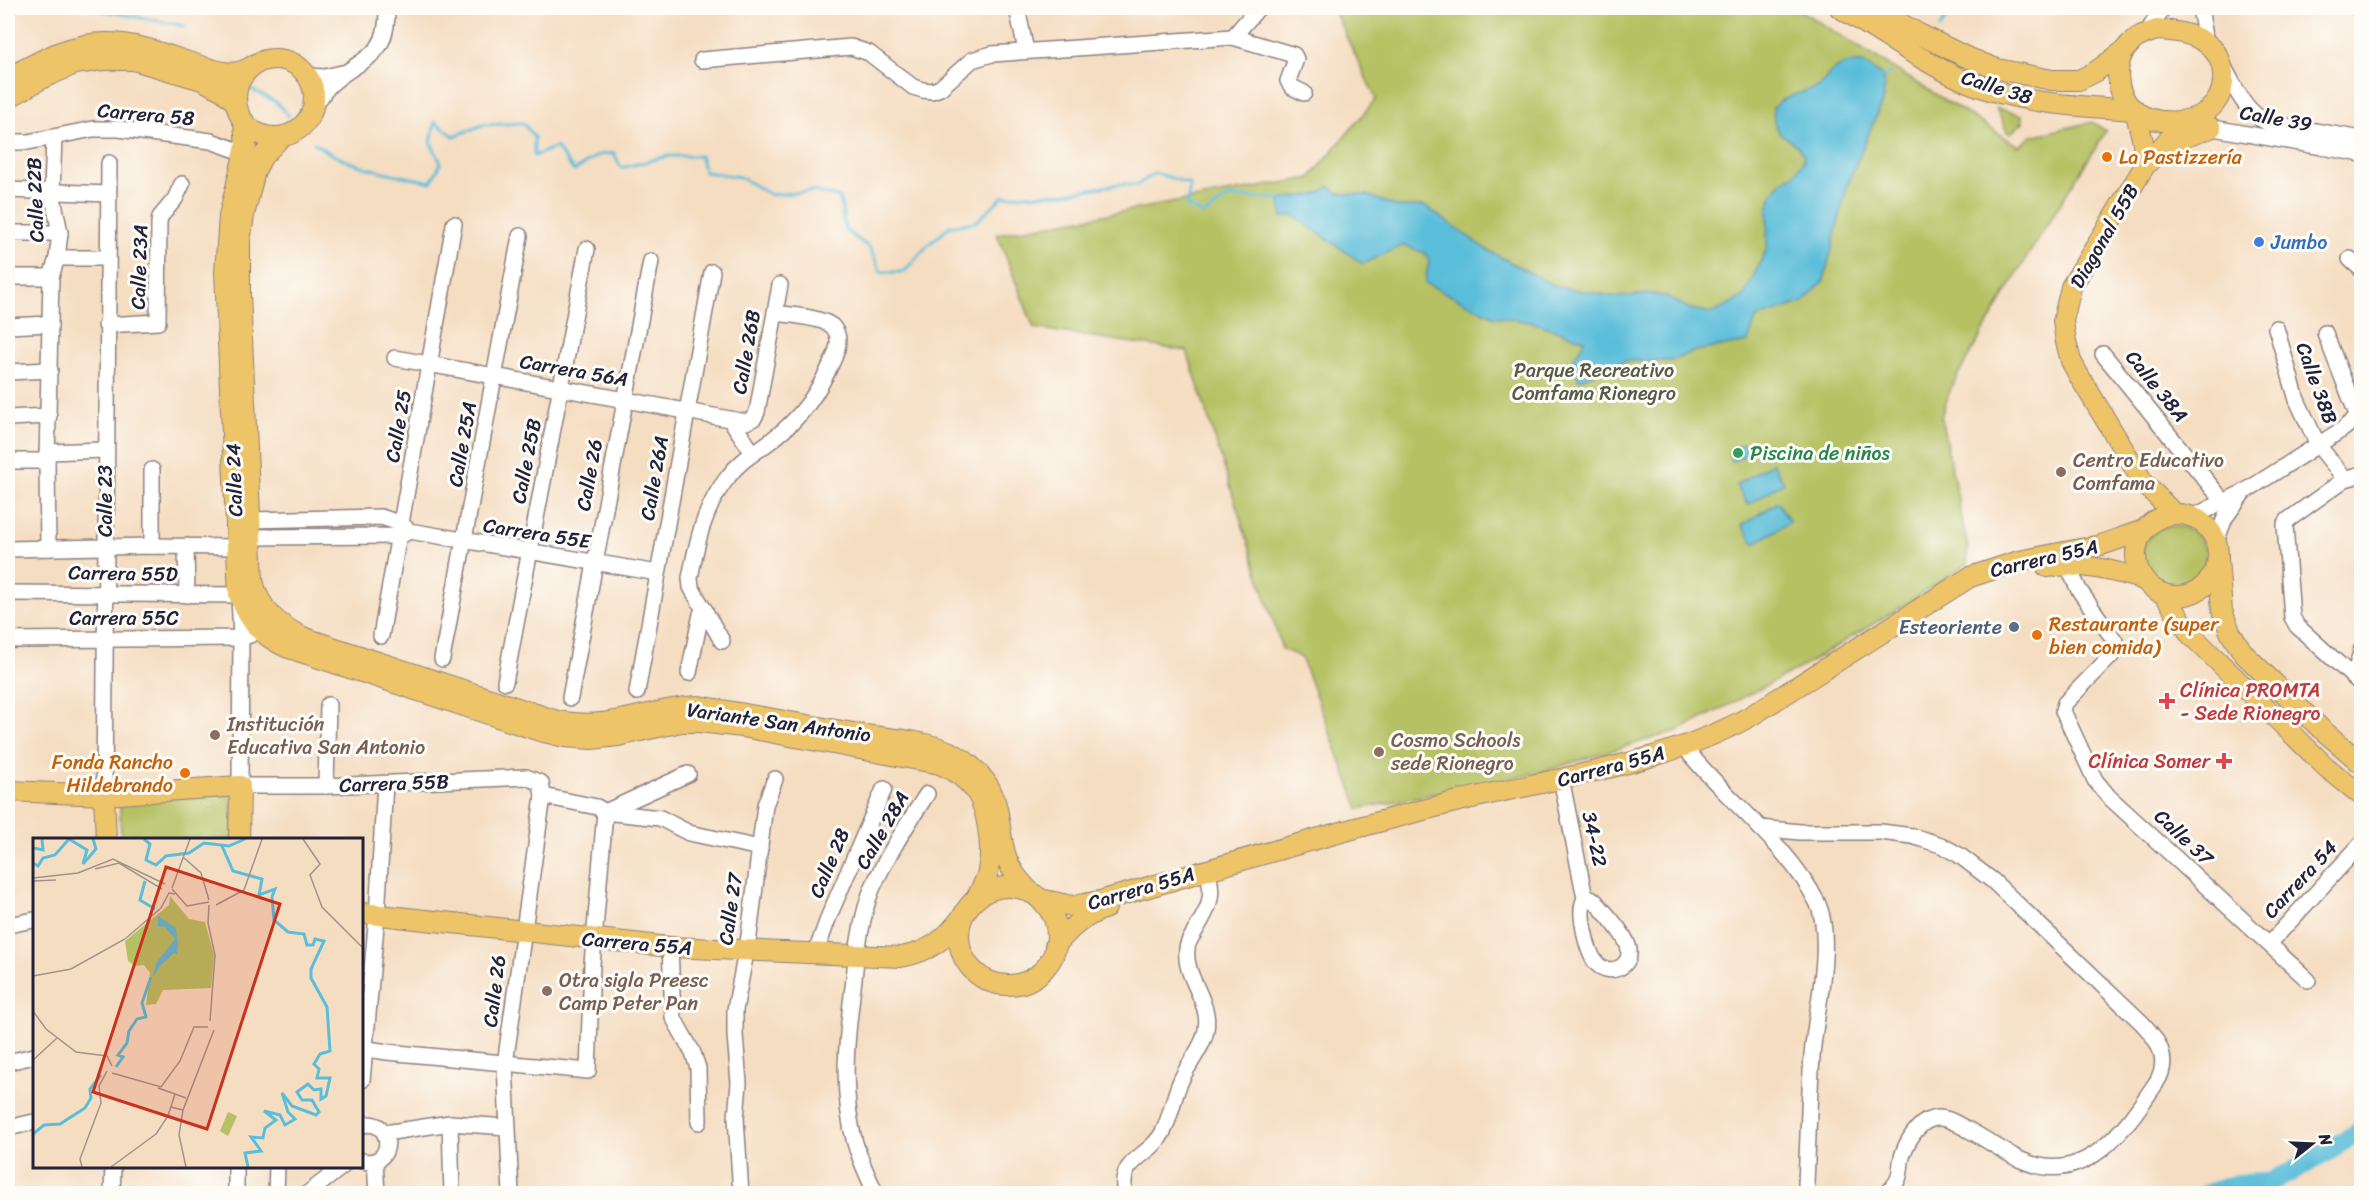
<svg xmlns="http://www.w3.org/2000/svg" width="2369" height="1201" viewBox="0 0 2369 1201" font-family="Sriracha,sans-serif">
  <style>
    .green { fill: #b5c162; stroke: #6c724e; stroke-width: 1.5 }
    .water { fill: #5abdd9; stroke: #3e708a; stroke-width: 1.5 }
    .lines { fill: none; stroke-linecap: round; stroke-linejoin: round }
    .stream { stroke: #5abdd9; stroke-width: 3 }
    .river { stroke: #5abdd9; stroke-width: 20 }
    .minor-casing { stroke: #8c807e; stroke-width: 18 }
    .major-casing { stroke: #8c807e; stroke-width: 22 }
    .minor { stroke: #fff; stroke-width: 15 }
    .major { stroke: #eec469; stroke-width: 20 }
    .food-dot { fill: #e8710a; stroke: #fdfcf7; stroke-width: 2 }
    .shop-dot { fill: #3f7fe0; stroke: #fdfcf7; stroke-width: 2 }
    .leisure-dot { fill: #2e9e5b; stroke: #fdfcf7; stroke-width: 2 }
    .education-dot { fill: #8d6e63; stroke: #fdfcf7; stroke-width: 2 }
    .service-dot { fill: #5c6f8a; stroke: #fdfcf7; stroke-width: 2 }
    .health-dot { fill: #e0444e; stroke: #fdfcf7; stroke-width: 2 }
    .labels { text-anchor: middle; stroke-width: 6; stroke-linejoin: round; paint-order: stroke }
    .street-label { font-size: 20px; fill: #22223b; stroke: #fdfcf7 }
    .food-label { font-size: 20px; fill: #c56008; stroke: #fdfcf7; text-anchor: start }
    .shop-label { font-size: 20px; fill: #366cbe; stroke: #fdfcf7; text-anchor: start }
    .park-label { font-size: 20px; fill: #555a49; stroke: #fdfcf7 }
    .leisure-label { font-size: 20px; fill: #27864d; stroke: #fdfcf7; text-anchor: start }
    .education-label { font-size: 20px; fill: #785e54; stroke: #fdfcf7; text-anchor: start }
    .service-label { font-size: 20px; fill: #4e5e75; stroke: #fdfcf7; text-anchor: end }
    .health-label { font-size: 20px; fill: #be3a42; stroke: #fdfcf7; text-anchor: start }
    .inset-river { fill: none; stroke: #5abdd9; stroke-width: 3 }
    .inset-road { fill: none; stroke: #a1928b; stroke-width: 1.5 }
    .view { fill: #c8321e; fill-opacity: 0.15; stroke: #c8321e; stroke-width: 3 }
    .inset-edge { fill: none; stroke: #22223b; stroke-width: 3 }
  </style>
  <rect width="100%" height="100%" fill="#fdfcf7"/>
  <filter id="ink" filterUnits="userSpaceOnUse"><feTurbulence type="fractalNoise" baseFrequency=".0167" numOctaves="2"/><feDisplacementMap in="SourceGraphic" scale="12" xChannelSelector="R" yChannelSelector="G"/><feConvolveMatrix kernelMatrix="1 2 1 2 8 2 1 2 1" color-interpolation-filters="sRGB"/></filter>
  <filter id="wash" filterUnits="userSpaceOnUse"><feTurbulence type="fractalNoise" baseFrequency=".008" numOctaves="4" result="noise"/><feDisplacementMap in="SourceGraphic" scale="24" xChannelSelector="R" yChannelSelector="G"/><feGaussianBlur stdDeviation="1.35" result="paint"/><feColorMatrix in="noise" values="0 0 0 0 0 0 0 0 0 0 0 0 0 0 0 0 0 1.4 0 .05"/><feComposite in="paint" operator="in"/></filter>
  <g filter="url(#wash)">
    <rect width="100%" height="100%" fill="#f5ddc1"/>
    <g class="green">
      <path d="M 1337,8 L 1796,8 L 2019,146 L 2032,136 L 2092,122 L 2106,131 L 2030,252 L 1952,385 L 1941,417 L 1968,548 L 1967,564 L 1903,606 L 1802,667 L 1680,730 L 1538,773 L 1359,809 L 1301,657 L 1282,649 L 1187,351 L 1034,328 L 997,234 L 1310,178 L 1376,99 L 1336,15 Z"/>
      <path d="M 1996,108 L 2022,115 L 2023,122 L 2011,133 L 2007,132 Z"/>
      <circle cx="2174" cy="558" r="32"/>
      <path d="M 221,794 L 231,797 L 235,839 L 121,839 L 120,808 L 124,800 Z"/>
    </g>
    <g class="water">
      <path d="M 1849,63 L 1864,63 L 1883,77 L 1885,86 L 1882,102 L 1848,183 L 1824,280 L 1804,302 L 1756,318 L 1748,342 L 1695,351 L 1671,361 L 1623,361 L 1579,380 L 1573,360 L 1585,340 L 1535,323 L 1493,316 L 1425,283 L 1429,261 L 1425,253 L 1404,245 L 1363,264 L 1293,215 L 1282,217 L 1280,199 L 1318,194 L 1330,186 L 1337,193 L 1367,195 L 1398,207 L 1425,206 L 1486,249 L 1555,286 L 1617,297 L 1651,294 L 1664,296 L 1691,309 L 1713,313 L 1744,296 L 1767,248 L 1768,209 L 1772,194 L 1781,182 L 1794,174 L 1803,162 L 1804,155 L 1799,147 L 1780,133 L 1774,123 L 1773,108 C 1785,93 1804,94 1820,86 C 1831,72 1830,69 1849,63 Z"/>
      <path d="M 1741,444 L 1751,445 L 1747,449 L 1747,455 L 1731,462 L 1729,452 Z"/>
      <path d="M 1772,463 L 1784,482 L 1748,505 L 1736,485 Z"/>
      <path d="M 1778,502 L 1790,522 L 1754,544 L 1742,525 Z"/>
    </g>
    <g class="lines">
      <g class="stream">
        <path d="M 90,8 L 185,26"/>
        <path d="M 1940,28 L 1952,8"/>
        <path d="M 1883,77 L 1890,73"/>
        <path d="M 252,90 L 276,102 L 289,116"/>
        <path d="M 314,143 C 347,168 391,173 431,182 L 441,163 L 431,143 L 435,122 L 454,136 L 483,125 L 523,123 L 534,137 L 534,156 L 556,147 L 574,171 L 598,155 L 614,153 L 621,168 L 668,156 L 700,156 L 705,172 L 740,177 L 771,195 L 814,191 L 840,198 L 845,230 L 870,248 L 881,272 L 904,272 L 926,247 L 950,226 L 976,222 L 1003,196 L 1066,193 L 1121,184 L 1137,185 L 1155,173 L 1190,184 L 1187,206 L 1204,215 L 1229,197 L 1280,199"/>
      </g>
      <path class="river" d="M 2207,1194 L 2237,1184 L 2266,1183 L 2292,1172 L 2362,1130"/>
    </g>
  </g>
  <g filter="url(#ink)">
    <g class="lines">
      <defs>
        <g id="minor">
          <path d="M 1017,8 L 1026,51"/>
          <path d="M 1258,8 L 1233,37 L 1294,55 L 1296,59 L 1288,81 L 1292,87 L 1304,93"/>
          <path d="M 2200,8 L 2206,42"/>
          <path d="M 2146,34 L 2163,8"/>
          <path d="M 702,60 L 851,47 L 869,53 L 913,87 L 923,90 L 932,91 L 940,88 L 972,60 L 992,54 L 1233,37"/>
          <path d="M 2224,67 C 2236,89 2244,111 2268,123 L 2362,139"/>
          <path d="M 307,76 L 325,77 L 342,73"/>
          <path d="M 313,107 C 319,100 324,91 330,85 C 361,56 388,61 387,8"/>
          <path d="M 2202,126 L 2362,154"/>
          <path d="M 8,142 L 28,142 L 93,129 L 119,129 L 211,141 L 245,153"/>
          <path d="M 8,190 L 108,194"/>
          <path d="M 8,233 L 60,233"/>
          <path d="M 57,258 L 107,258"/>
          <path d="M 2350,259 L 2362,270"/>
          <path d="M 8,277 L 51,277"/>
          <path d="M 106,325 L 158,322 L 159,223 L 160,217 L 175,199 L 182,184"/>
          <path d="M 8,326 L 49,324"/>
          <path d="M 2276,328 L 2297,400 L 2318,445 L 2345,479"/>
          <path d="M 2325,333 L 2358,417"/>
          <path d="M 2103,354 L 2223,501"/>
          <path d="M 395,358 L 746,422 L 754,418 L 757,412 L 780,285"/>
          <path d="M 8,372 L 50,370"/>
          <path d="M 8,418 L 49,416"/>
          <path d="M 730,419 L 753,453"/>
          <path d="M 47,452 L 105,450"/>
          <path d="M 8,461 L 47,461"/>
          <path d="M 152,470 L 152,546"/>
          <path d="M 2362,474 L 2345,479 L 2288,520 L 2285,525 L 2292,617 L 2297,626 L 2362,685"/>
          <path d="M 2192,517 L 2244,492 L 2343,429 L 2362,413"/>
          <path d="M 250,520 L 381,517 L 402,524 L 409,531 L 658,573"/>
          <path d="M 251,537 L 400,536 L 406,533"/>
          <path d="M 2216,541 L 2225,518 L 2242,494"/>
          <path d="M 186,546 L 187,595"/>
          <path d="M 48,548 L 47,461 L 51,277 L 57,258 L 60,233 L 52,192 L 54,137"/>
          <path d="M 8,549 L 152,546 L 237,547"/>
          <path d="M 2067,565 L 2079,590 L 2115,641 L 2115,652 L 2065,703 L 2063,711 L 2095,780 L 2108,796 L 2308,980"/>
          <path d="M 8,593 L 239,595 L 241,638 L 240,786 L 326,786 L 526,777 L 541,783 L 543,796 L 505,1064 L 511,1194"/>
          <path d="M 381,636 L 454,224"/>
          <path d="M 8,640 L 241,638 L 250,635"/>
          <path d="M 722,641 L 691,587 L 690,578 C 697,542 704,507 728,477 C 740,460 757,452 773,439 C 802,417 818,393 833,360 C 838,349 842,336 832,326 C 821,317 789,315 775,313"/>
          <path d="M 442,659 L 520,236"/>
          <path d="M 689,673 L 701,614 L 705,610"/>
          <path d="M 2354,677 L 2362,648"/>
          <path d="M 505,682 L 587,249"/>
          <path d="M 637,692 L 712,272"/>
          <path d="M 570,698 L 651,261"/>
          <path d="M 1690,754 C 1729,802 1789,846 1817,902 C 1835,939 1815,1015 1812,1056 C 1809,1098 1808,1141 1806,1183 L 1808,1194"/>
          <path d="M 326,786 L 328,705"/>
          <path d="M 1563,788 L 1585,898 C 1580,908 1582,918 1584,930 C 1586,941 1589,955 1597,964 C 1609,976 1631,968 1629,950 C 1628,936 1604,912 1595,901 L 1591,898 L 1585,898"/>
          <path d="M 104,795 L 109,163"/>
          <path d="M 543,796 L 597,807 L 605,812 L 660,818 L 689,833 L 760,848"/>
          <path d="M 1760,828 L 1800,832 L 1881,832 L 1912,836 L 1941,845 L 1959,855 L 1993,881 L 2142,1023 C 2159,1041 2171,1060 2156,1083 C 2125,1129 2085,1189 2021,1160 C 2001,1151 1985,1138 1965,1128 C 1955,1123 1944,1115 1932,1119 C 1917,1123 1906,1143 1902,1157 C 1900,1164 1901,1172 1898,1179 C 1896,1184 1891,1189 1887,1194"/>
          <path d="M 8,925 L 34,920"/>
          <path d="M 2269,944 L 2362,843"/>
          <path d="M 670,947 L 673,1017 L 693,1053 L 698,1068 L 699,1122"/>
          <path d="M 815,955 L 829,916 L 884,789"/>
          <path d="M 362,1048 L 387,1052 L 588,1071 L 592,964 L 605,812 L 688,774"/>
          <path d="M 8,1062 L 34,1056"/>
          <path d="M 362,1080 L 377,915 L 385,784"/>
          <path d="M 450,1123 L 452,1194"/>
          <path d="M 362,1125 C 395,1117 395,1169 362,1161"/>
          <path d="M 8,1128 L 34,1122"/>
          <path d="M 385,1133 L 450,1123 L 507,1127"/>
          <path d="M 375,1161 L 377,1194"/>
          <path d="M 112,1194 L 113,1166"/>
          <path d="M 236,1194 L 236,1166"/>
          <path d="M 276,1194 L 277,1166"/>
          <path d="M 307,1194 L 343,1166"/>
          <path d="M 741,1194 L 736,1118 L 739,1083 L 735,1035 L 735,1010 L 749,936 L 765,805 L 775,779"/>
          <path d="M 876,1194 C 868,1177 860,1160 855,1143 C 840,1088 847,1034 854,979 C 856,955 863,910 872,889 C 887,855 907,825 927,794"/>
          <path d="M 1125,1194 C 1117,1158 1150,1158 1163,1132 C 1170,1118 1173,1100 1179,1085 C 1188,1060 1211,1043 1206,1014 C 1202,991 1184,973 1187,949 C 1187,943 1191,938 1194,933 C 1205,914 1215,900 1209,878"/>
        </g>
        <g id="major">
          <path d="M 1840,8 C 1880,32 1921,61 1963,80 C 2016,104 2078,106 2135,110 L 2143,142 L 2144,167"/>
          <path d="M 1874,8 L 1919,34 L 1964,56 L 1997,69 L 2052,80 L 2079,80 L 2095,72 L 2125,50"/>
          <path d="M 2157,30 C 2185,31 2220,39 2223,73 C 2224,84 2222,94 2215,103 C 2199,125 2157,127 2135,111 C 2114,95 2112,59 2132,42 C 2139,35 2148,33 2157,30 Z"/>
          <circle cx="275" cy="98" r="39"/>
          <path d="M 8,78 C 40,61 69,43 107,43 C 148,43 184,64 224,72 C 234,74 242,72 251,67"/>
          <path d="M 8,98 L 43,78 L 75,64 L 102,60 L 133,60 L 202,80 L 223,91 L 236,103"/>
          <path d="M 244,122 L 246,146 L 229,216 L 225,272 L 239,595 C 250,622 259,634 286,647 L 540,731 L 565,737 L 591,739 L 618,736 L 681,722 L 699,722 L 743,727 L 940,764 C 953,770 965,778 974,789 C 988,807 993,850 988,871 C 986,881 981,889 977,897"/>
          <path d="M 281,137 L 262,157 L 255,171 L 244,215 L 240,241 L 240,294 L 253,581 C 260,611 278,625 305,638 L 557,721 C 572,723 585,725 600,723 C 634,720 665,707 699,706 C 754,716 810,725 865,735 C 893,739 925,741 950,752 C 963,758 977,770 985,781 C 1003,806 997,833 1007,859 C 1012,873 1021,882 1031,893"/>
          <path d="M 2166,144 L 2211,128"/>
          <circle cx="2177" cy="555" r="41"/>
          <path d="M 2174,514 L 2143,482 L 2078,374 L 2071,361 L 2066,342 L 2063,321 L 2071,287 L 2144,167 L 2184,122"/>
          <path d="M 2218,559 L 2222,611 L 2231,634 L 2244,654 L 2318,726 L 2362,764"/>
          <path d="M 2047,567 C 2080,562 2112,570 2144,580"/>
          <path d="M 2165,595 L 2190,634 L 2326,767 L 2362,796"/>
          <path d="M 8,791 L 104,795 L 240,786 L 239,840"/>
          <path d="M 104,795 L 106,840"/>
          <circle cx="1008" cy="936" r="49"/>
          <path d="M 1040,899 L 1072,906 L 1100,901 C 1220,867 1340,830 1463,800 C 1556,778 1665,764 1749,717 L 1970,577 L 2019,561 L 2101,545 L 2144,530"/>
          <path d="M 362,913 L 670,947 L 901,957 C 929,952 945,940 962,917"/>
          <path d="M 1055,946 C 1070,928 1083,916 1106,908"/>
        </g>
      </defs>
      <use href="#minor" class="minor-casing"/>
      <use href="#major" class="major-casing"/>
      <use href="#minor" class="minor"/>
      <use href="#major" class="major"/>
    </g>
  </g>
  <g class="food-dot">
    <circle cx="2107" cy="157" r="6"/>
    <circle cx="2037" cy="635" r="6"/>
    <circle cx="185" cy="773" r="6"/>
  </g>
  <circle class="shop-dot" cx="2259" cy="242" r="6"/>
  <circle class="leisure-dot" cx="1738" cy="453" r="6"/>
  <g class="education-dot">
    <circle cx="2061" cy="472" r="6"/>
    <circle cx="215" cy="735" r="6"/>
    <circle cx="1379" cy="752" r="6"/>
    <circle cx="547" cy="991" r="6"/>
  </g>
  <circle class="service-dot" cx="2014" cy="627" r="6"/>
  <g class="health-dot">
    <path d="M2164 692h6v6h6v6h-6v6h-6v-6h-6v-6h6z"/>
    <path d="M2221 752h6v6h6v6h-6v6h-6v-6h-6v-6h6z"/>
  </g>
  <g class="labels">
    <g class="street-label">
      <text transform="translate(1997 87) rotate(17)" y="7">Calle 38</text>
      <text transform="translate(146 114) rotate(5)" y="7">Carrera 58</text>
      <text transform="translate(2276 118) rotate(10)" y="7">Calle 39</text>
      <text transform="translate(35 200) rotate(-92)" y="7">Calle 22B</text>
      <text transform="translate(2104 236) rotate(-60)" y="7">Diagonal 55B</text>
      <text transform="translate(139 267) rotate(-88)" y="7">Calle 23A</text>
      <text transform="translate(746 352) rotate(-80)" y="7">Calle 26B</text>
      <text transform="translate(574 370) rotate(10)" y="7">Carrera 56A</text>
      <text transform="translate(2317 383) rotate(70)" y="7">Calle 38B</text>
      <text transform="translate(2157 386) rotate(51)" y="7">Calle 38A</text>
      <text transform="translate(398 426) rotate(-80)" y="7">Calle 25</text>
      <text transform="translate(462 444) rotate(-80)" y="7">Calle 25A</text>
      <text transform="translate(526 461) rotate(-79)" y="7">Calle 25B</text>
      <text transform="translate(589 475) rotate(-80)" y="7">Calle 26</text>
      <text transform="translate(654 478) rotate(-80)" y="7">Calle 26A</text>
      <text transform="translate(234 480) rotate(-92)" y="7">Calle 24</text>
      <text transform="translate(105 501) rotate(-90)" y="7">Calle 23</text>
      <text transform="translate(537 533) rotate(9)" y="7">Carrera 55E</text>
      <text transform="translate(2044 558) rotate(-13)" y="7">Carrera 55A</text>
      <text transform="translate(123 573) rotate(1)" y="7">Carrera 55D</text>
      <text x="124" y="625">Carrera 55C</text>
      <text transform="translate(779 722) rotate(8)" y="7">Variante San Antonio</text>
      <text transform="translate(1611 766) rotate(-15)" y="7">Carrera 55A</text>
      <text transform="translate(394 783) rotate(-2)" y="7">Carrera 55B</text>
      <text transform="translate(882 830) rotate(-60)" y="7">Calle 28A</text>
      <text transform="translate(2184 837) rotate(43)" y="7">Calle 37</text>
      <text transform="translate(1595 839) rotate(78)" y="7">34-22</text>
      <text transform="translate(829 863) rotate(-67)" y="7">Calle 28</text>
      <text transform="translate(2300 879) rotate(-47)" y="7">Carrera 54</text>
      <text transform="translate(1141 888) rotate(-16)" y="7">Carrera 55A</text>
      <text transform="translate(730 909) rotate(-82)" y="7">Calle 27</text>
      <text transform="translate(637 943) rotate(5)" y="7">Carrera 55A</text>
      <text transform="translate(494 991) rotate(-83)" y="7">Calle 26</text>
    </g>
    <g class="food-label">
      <text x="2119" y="164">La Pastizzería</text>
      <text x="2049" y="631">Restaurante (super<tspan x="2049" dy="23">bien comida)</tspan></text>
      <text x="173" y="769" text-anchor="end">Fonda Rancho<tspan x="173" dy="23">Hildebrando</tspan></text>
    </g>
    <g class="shop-label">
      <text x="2271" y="249">Jumbo</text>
    </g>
    <g class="park-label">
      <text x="1594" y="377">Parque Recreativo<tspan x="1594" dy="23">Comfama Rionegro</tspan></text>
    </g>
    <g class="leisure-label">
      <text x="1750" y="460">Piscina de niños</text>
    </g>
    <g class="education-label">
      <text x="2073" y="467">Centro Educativo<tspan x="2073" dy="23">Comfama</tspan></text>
      <text x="227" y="731">Institución<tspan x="227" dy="23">Educativa San Antonio</tspan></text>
      <text x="1391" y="747">Cosmo Schools<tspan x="1391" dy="23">sede Rionegro</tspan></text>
      <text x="559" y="987">Otra sigla Preesc<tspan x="559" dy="23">Camp Peter Pan</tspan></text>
    </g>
    <g class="service-label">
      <text x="2002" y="634">Esteoriente</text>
    </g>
    <g class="health-label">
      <text x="2180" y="697">Clínica PROMTA<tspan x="2180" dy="23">- Sede Rionegro</tspan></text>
      <text x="2210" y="768" text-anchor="end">Clínica Somer</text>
    </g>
  </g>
  <g transform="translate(33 838)">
    <rect width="330" height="330" fill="#f5ddc1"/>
    <path d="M 137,58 L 156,81 L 172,84 L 181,117 L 178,150 L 130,152 L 123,166 L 113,167 L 117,135 L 111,127 L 102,128 L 95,123 L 92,103 L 136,67 ZM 195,274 L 204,278 L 195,298 L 187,293 Z" fill="#b5c162"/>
    <path d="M 125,78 L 143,90 L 145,107 L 144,116 L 141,115 L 128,127 L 120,139 L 123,125 L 142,101 L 131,88 L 125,89 Z" fill="#5abdd9"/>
    <path class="inset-river" d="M 36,1 L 54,12 L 50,26 L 63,11 L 60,1M 111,1 L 117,6 L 113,22 L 123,27 L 133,18 L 156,15 L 171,5 L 196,8 L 212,1M 189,8 L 200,33 L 229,41 L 226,57 L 242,51 L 239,59 L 241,82 L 255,94 L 271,96 L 274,107 L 280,107 L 282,101 L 291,103 L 278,131 L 278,140 L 294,169 L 297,213 L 287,216 L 281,226 L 286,231 L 284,240 L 297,240 L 293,258 L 288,261 L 288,251 L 281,252 L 275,246 L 264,254 L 269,262 L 279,262 L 286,274 L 283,277 L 259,268 L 249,255 L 255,274 L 262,281 L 252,287 L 247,277 L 231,273 L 243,282 L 232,290 L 230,300 L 218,299 L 228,313 L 212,315 L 215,329M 0,10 L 10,12 L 9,1M 0,25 L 5,28 L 10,20 L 22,17 L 36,1M 112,43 L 107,62 L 122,71M 83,229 L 90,219 L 85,217 L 94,205 L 96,193 L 104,181 L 113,179 L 109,165 L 118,139M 0,296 L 11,287 L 27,286 L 52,270 L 58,260 L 57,251 L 68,237"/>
    <path class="inset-road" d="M 270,1 L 287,26 L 277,37 L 289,69 L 330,110M 150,19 L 168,35 L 176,62M 62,31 L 86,25 L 129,51M 0,40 L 45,35 L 80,21 L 132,46M 0,43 L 23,42M 139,50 L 157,1M 139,51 L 154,68 L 176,64M 176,67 L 175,85 L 182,117 L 177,183M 183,67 L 211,52 L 229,1M 0,138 L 38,131 L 92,101 L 128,70 L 136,55 L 142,56M 0,173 L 13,191 L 43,214 L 74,218 L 79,228M 0,222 L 24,200M 79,235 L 128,249 L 147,223 L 161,189 L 175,189M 125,250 L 142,256M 138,269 L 150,272 L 181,192M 150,272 L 146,297 L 153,329M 49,329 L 47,321 L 68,265 L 66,248 L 74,233M 78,329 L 123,296 L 135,278 L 142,256 L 153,260"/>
    <path class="view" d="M 133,29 L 247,66 L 174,291 L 60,254 Z"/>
    <rect width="330" height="330" class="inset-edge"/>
  </g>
  <rect width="2369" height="1201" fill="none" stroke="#fdfcf7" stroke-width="30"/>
  <g transform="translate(2312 1144) rotate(72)" stroke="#fdfcf7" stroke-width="4.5" paint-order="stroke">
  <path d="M0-4.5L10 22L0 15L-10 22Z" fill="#22223b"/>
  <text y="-9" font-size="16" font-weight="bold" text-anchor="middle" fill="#22223b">N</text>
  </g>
</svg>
